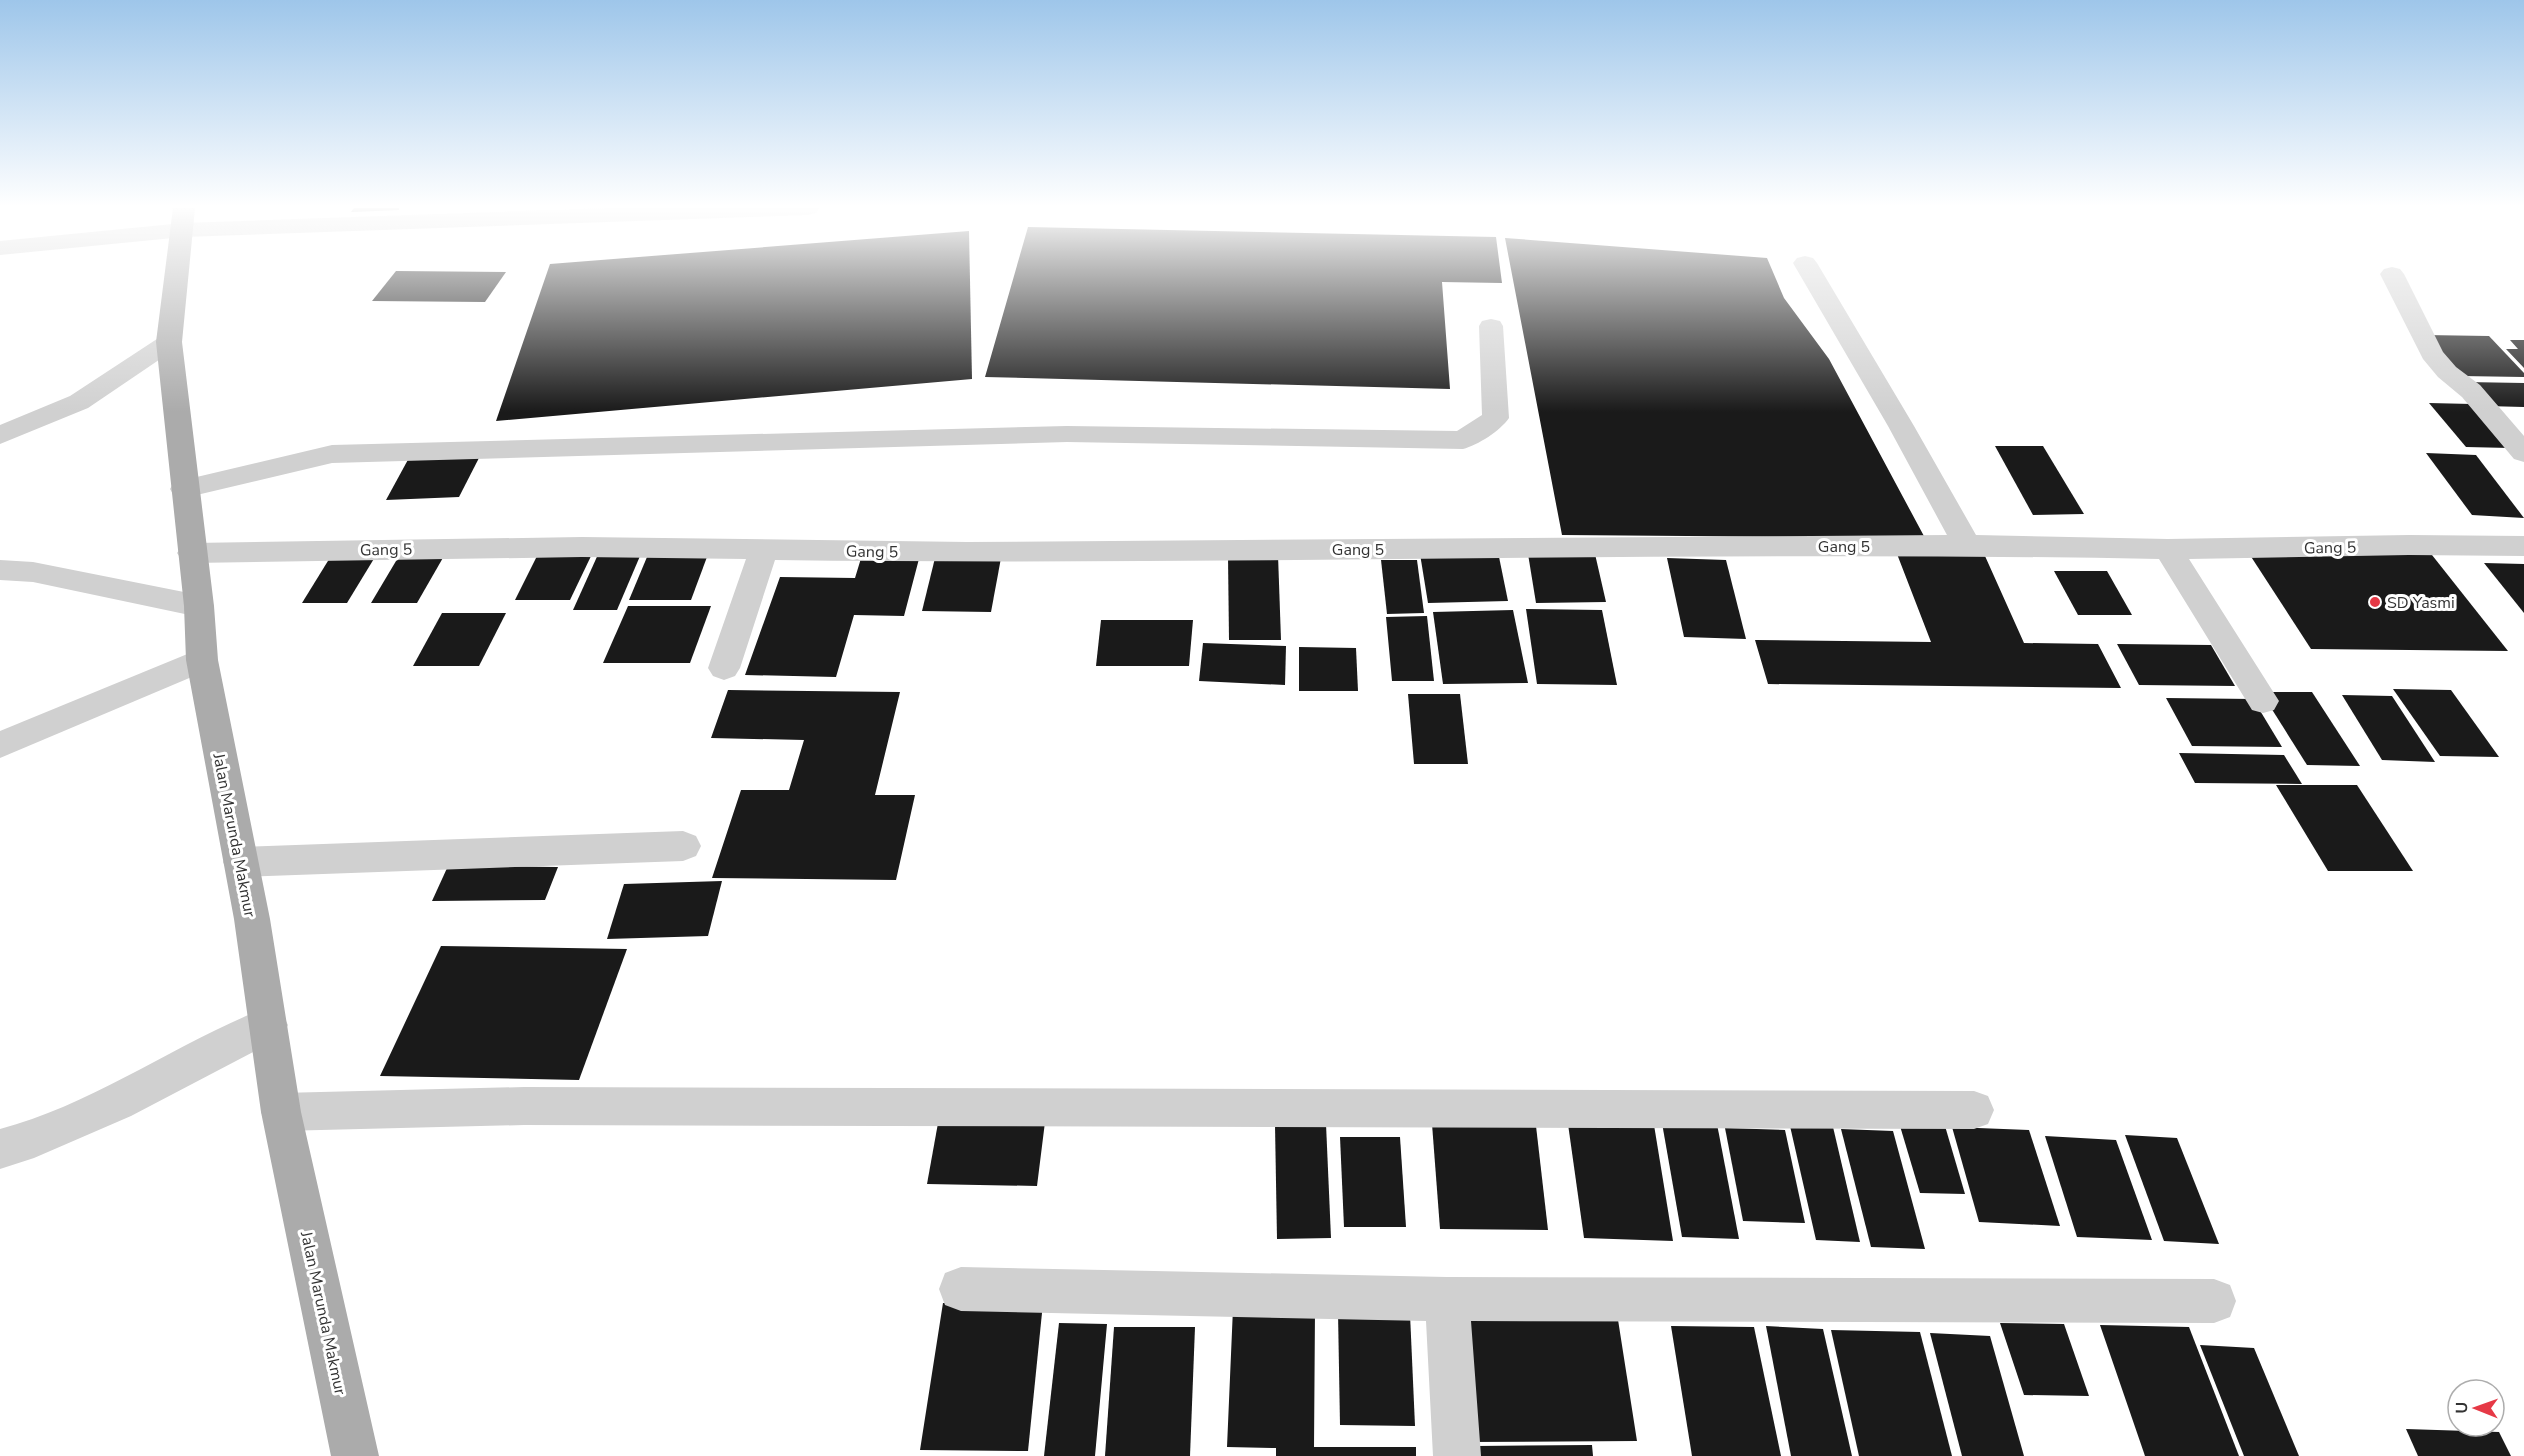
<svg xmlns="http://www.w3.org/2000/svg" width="2524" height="1456" viewBox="0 0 2524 1456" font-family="'Nunito Sans',sans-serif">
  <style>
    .building { fill: #1a1a1a }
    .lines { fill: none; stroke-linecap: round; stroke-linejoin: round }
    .minor { fill: #d0d0d0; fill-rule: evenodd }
    .major { fill: #ababab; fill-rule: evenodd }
    .poi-dot { fill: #e63946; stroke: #fff; stroke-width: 2 }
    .labels { text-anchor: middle; stroke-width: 6; stroke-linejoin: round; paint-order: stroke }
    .street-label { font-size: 16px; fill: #333; stroke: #fff }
    .poi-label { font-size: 16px; fill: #333; stroke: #fff; text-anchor: start }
  </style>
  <rect width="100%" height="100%" fill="#fff"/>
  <g class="building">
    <path d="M 354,208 L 399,208 L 399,210 L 351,212 Z"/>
    <path d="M 1028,227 L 1496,237 L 1502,283 L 1442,282 L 1450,389 L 985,377 Z"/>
    <path d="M 969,231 L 972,379 L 496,421 L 550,264 Z"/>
    <path d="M 1505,238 L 1767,258 L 1784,298 L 1829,359 L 1925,538 L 1562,535 Z"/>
    <path d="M 396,271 L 506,272 L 485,302 L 372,301 Z"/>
    <path d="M 2425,335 L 2489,336 L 2524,373 L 2524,377 L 2461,376 Z"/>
    <path d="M 2510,340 L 2524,340 L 2524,368 L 2506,349 L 2518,349 Z"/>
    <path d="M 2465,382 L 2524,383 L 2524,407 L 2486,406 Z"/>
    <path d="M 2429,403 L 2472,404 L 2510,448 L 2466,447 Z"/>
    <path d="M 1995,446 L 2043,446 L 2084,514 L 2033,515 Z"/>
    <path d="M 2426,453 L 2476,455 L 2524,518 L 2472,515 Z"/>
    <path d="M 481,454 L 459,497 L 386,500 L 410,456 Z"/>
    <path d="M 643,549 L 617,610 L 573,610 L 600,550 Z"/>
    <path d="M 1498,552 L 1508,601 L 1428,603 L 1420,554 Z"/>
    <path d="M 2248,552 L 2432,555 L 2508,651 L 2311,649 Z"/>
    <path d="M 538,554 L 592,554 L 570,600 L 515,600 Z"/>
    <path d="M 1528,554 L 1595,554 L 1606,602 L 1536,603 Z"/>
    <path d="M 1897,554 L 1985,556 L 2024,643 L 2098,644 L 2121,688 L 1768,684 L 1755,640 L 1931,642 Z"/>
    <path d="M 862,555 L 920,555 L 904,616 L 854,615 L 836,677 L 745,675 L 780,577 L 855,578 Z"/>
    <path d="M 1278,555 L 1281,640 L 1229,640 L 1228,556 Z"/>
    <path d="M 331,556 L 375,557 L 347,603 L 302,603 Z"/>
    <path d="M 399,556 L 444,556 L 417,603 L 371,603 Z"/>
    <path d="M 647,557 L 707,557 L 691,600 L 629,600 Z"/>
    <path d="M 935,558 L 1001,558 L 991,612 L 922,611 Z"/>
    <path d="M 1667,558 L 1726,560 L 1746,639 L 1684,637 Z"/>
    <path d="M 1381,560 L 1417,560 L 1424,613 L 1387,614 Z"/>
    <path d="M 2484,563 L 2524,564 L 2524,613 Z"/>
    <path d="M 2054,571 L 2107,571 L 2132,615 L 2078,615 Z"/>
    <path d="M 628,606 L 711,606 L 690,663 L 603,663 Z"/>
    <path d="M 1526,609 L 1602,610 L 1617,685 L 1537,684 Z"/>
    <path d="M 1513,610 L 1528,683 L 1443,684 L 1433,612 Z"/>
    <path d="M 442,613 L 506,613 L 479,666 L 413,666 Z"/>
    <path d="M 1427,616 L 1434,681 L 1392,681 L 1386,617 Z"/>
    <path d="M 1101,620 L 1193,620 L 1189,666 L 1096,666 Z"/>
    <path d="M 1203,643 L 1286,646 L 1285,685 L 1199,681 Z"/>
    <path d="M 2117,644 L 2211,645 L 2235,686 L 2139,685 Z"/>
    <path d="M 1299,647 L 1356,648 L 1358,691 L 1299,691 Z"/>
    <path d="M 2393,689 L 2451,690 L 2499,757 L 2440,756 Z"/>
    <path d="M 728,690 L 900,692 L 875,795 L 915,795 L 896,880 L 712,878 L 741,790 L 789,790 L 804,740 L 711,738 Z"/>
    <path d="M 2261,692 L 2312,692 L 2360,766 L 2307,765 Z"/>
    <path d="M 1408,694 L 1460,694 L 1468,764 L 1414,764 Z"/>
    <path d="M 2342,695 L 2392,696 L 2435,762 L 2382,760 Z"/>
    <path d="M 2166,698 L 2253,699 L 2282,747 L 2192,746 Z"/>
    <path d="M 2179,753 L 2284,755 L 2302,784 L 2195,783 Z"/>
    <path d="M 2276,785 L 2357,785 L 2413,871 L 2328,871 Z"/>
    <path d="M 448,866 L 558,867 L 545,900 L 432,901 Z"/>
    <path d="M 722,881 L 708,936 L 607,939 L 624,884 Z"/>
    <path d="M 441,946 L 627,949 L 579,1080 L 380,1076 Z"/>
    <path d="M 940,1112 L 1046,1114 L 1037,1186 L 927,1184 Z"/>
    <path d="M 1662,1123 L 1717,1124 L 1739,1239 L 1682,1237 Z"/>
    <path d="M 1326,1124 L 1331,1238 L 1277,1239 L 1275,1125 Z"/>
    <path d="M 1432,1124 L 1536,1126 L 1548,1230 L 1440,1229 Z"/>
    <path d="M 1568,1124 L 1654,1125 L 1673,1241 L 1584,1238 Z"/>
    <path d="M 1790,1126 L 1833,1127 L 1860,1242 L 1816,1240 Z"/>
    <path d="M 1900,1126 L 1945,1126 L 1965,1194 L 1920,1193 Z"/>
    <path d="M 1952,1127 L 2029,1130 L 2060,1226 L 1979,1222 Z"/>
    <path d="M 1725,1128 L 1785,1130 L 1805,1223 L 1743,1221 Z"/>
    <path d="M 1841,1129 L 1893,1131 L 1925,1249 L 1871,1247 Z"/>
    <path d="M 2125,1135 L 2177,1138 L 2219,1244 L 2164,1241 Z"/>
    <path d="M 2045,1136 L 2116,1140 L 2152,1240 L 2077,1237 Z"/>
    <path d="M 1340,1137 L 1400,1137 L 1406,1227 L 1344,1227 Z"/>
    <path d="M 943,1303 L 1043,1303 L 1028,1451 L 920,1450 Z"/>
    <path d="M 1454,1306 L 1616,1307 L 1637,1441 L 1466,1442 Z"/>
    <path d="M 1233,1308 L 1315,1310 L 1314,1447 L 1416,1447 L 1416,1456 L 1276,1456 L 1276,1448 L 1227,1447 Z"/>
    <path d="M 1338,1312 L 1410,1314 L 1415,1426 L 1340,1425 Z"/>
    <path d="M 1059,1323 L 1107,1324 L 1095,1456 L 1044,1456 Z"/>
    <path d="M 2000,1323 L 2064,1324 L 2089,1396 L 2024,1395 Z"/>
    <path d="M 2100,1325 L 2189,1327 L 2239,1456 L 2145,1456 Z"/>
    <path d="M 1671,1326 L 1754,1327 L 1781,1456 L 1692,1456 Z"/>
    <path d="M 1766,1326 L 1823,1329 L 1852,1456 L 1791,1456 Z"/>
    <path d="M 1114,1327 L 1195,1327 L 1190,1456 L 1105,1456 Z"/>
    <path d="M 1831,1330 L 1920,1332 L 1952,1456 L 1859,1456 Z"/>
    <path d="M 1930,1333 L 1990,1336 L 2024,1456 L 1962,1456 Z"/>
    <path d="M 2200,1345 L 2254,1348 L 2299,1456 L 2244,1456 Z"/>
    <path d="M 2406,1429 L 2499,1432 L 2511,1456 L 2418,1456 Z"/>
    <path d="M 1592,1445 L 1593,1456 L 1478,1456 L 1477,1446 Z"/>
  </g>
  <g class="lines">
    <g class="minor">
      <path d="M 609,208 L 819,208 L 816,213 L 808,215 L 183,237 L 0,255 L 0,241 L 183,223 Z"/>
      <path d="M 1805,256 L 1813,258 L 1817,263 L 1914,426 L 1976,535 L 2168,539 L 2409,535 L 2524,536 L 2524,556 L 2409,555 L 2189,559 L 2279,701 L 2274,710 L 2263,713 L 2252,710 L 2159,559 C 1698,550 1237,566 775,560 L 740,668 L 735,676 L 724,680 L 713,676 L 708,668 L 746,559 L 582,557 L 192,563 L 182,560 L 177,553 L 182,546 L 192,543 L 582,537 L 967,542 L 1947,535 L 1888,426 L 1793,263 L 1797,258 Z"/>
      <path d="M 2392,267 L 2400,269 L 2404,274 L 2443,352 L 2456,367 L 2480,385 L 2524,436 L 2524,462 L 2514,459 L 2462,397 L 2438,377 L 2423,359 L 2380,274 L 2384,269 Z"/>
      <path d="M 1491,319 L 1500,321 L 1503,326 L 1509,418 C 1500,431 1478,445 1463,449 L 1067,442 L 332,463 L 184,498 L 174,496 L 170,489 L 174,482 L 184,480 L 332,445 L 1067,426 L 1457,431 L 1482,415 L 1479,326 L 1482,321 Z"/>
      <path d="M 169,334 L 178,337 L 182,342 L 178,347 L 88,408 L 0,444 L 0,425 L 70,396 L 160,337 Z"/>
      <path d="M 0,560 L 33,562 L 199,595 L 210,598 L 214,606 L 210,614 L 199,617 L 33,582 L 0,580 Z"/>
      <path d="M 202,648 L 213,652 L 218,660 L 213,668 L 0,758 L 0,731 Z"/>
      <path d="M 683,831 L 696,836 L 701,846 L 696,856 L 683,861 L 241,877 L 228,872 L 223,862 L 228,852 L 241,847 Z"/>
      <path d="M 268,1007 L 282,1013 L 288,1025 L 282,1037 L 131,1116 L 34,1158 L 0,1169 L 0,1129 C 95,1104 177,1042 268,1007 Z"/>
      <path d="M 524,1087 L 1974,1091 L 1988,1096 L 1994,1110 L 1988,1124 L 1974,1129 L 524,1125 L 281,1131 L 267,1126 L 261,1112 L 267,1098 L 281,1093 Z"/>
      <path d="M 961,1267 L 1447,1277 L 2214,1279 L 2230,1285 L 2236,1301 L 2230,1317 L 2214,1323 L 1471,1321 L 1481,1456 L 1433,1456 L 1426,1321 L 961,1311 L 945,1305 L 939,1289 L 945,1273 Z"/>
    </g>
    <path class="major" d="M 173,208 L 195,208 L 182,342 L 214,606 L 218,660 L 270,919 L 301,1112 L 379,1456 L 331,1456 L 261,1112 L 234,919 L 186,660 L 184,606 L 156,342 Z"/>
  </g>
  <linearGradient id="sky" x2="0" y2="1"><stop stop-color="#9ec6ea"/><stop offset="0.5" stop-color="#fff"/><stop offset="1" stop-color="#fff" stop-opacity="0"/></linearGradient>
  <rect width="2524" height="412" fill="url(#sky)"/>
  <circle class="poi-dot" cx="2375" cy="602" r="6"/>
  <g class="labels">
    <g class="street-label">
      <text x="1844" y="552">Gang 5</text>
      <text transform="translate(2330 547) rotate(-1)" y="6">Gang 5</text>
      <text transform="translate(386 549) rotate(-1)" y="6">Gang 5</text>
      <text x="1358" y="555">Gang 5</text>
      <text transform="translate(872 551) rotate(1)" y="6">Gang 5</text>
      <text transform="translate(235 835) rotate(79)" y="6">Jalan Marunda Makmur</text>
      <text transform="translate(324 1313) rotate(78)" y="6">Jalan Marunda Makmur</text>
    </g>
    <g class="poi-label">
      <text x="2387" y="608">SD Yasmi</text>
    </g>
  </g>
  <g transform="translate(2476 1408) rotate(271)"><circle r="28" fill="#ffffff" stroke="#adadad" stroke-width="1.5"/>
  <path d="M0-4.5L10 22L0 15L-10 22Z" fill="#e63946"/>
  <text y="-9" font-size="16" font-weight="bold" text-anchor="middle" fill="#333333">U</text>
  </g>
</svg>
